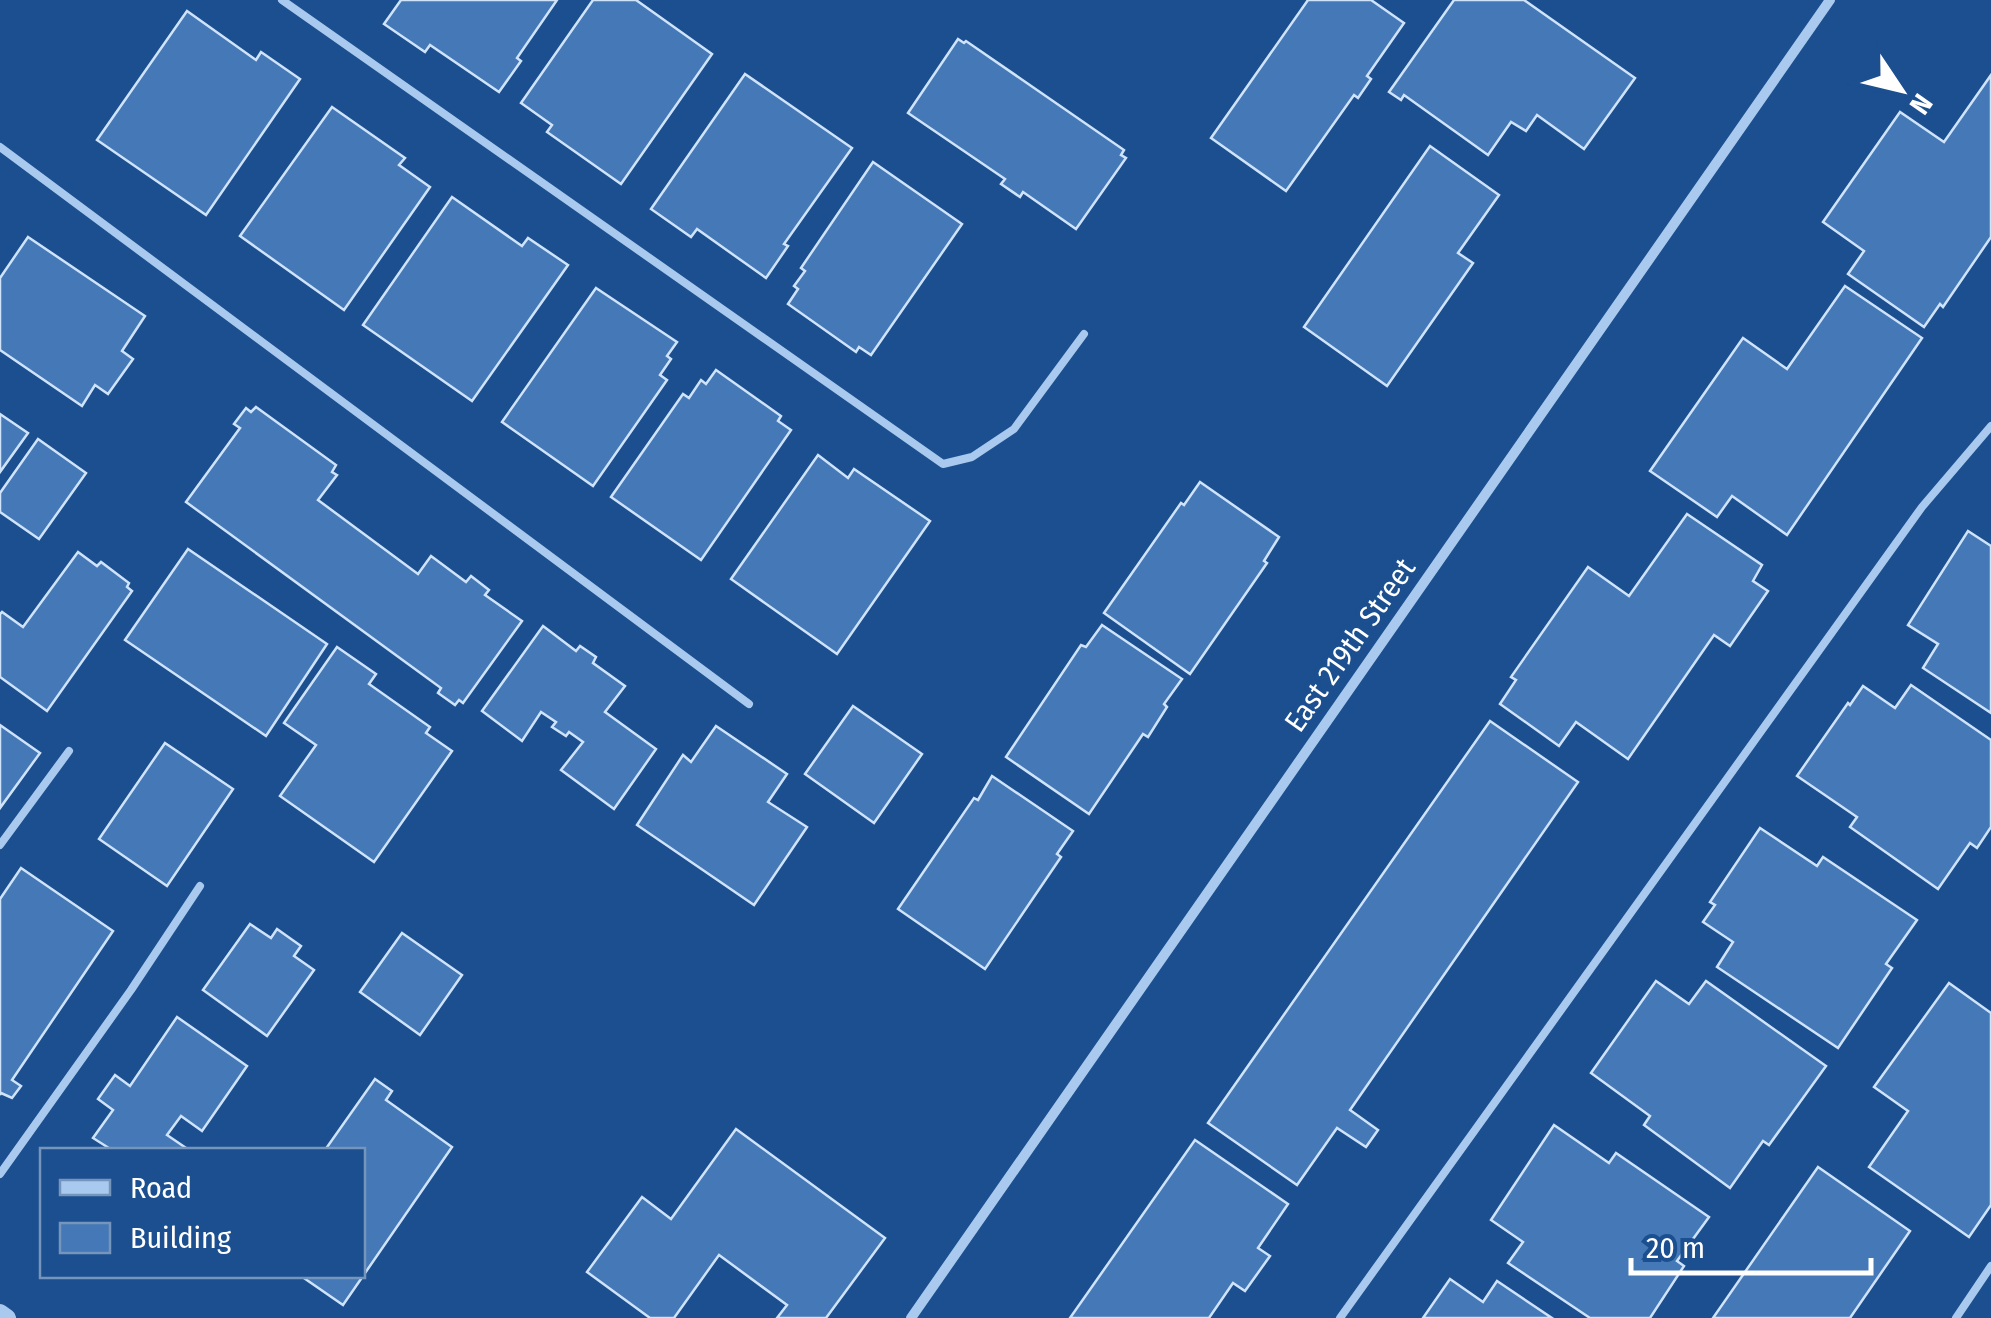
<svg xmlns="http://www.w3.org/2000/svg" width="1991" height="1318" viewBox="0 0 1991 1318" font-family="'Fira Sans Condensed',sans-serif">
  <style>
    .building { fill: #4478b7; stroke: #cfe3fa; stroke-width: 2.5 }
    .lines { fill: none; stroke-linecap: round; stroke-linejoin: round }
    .service { stroke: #a9c9ee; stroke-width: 8 }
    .minor { stroke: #a9c9ee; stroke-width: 10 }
    .tertiary { stroke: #a9c9ee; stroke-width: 18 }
    .labels { text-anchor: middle; stroke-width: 9; stroke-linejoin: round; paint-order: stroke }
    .street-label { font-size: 30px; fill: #fff; stroke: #1b4f8f }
  </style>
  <rect width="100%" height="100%" fill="#1b4f8f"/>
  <g class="building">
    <path d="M 401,0 L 557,0 L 517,58 L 521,61 L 499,92 L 430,45 L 425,52 L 384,24 Z"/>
    <path d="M 593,0 L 636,0 L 712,54 L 621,184 L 547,132 L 552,125 L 521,103 Z"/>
    <path d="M 1308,0 L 1371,0 L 1404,23 L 1367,76 L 1371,79 L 1358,98 L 1354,95 L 1286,191 L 1211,138 Z"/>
    <path d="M 1454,0 L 1524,0 L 1635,78 L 1584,149 L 1537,115 L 1526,131 L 1511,122 L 1488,155 L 1404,95 L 1401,100 L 1389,92 Z"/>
    <path d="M 187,11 L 256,60 L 261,52 L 300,79 L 206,215 L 97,140 Z"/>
    <path d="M 958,39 L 964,43 L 966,41 L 1124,150 L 1121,155 L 1126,158 L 1076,229 L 1023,192 L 1020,197 L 1001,184 L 1005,179 L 908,113 Z"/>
    <path d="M 745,74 L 852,148 L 784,244 L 788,246 L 766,278 L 697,229 L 691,237 L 651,209 Z"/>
    <path d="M 1991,75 L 1991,237 L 1943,307 L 1940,304 L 1924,327 L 1848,274 L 1864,251 L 1823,222 L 1900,112 L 1944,142 Z"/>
    <path d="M 332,107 L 405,158 L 399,165 L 430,187 L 344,310 L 240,236 Z"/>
    <path d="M 1430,146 L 1499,195 L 1458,253 L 1473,263 L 1387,386 L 1304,327 Z"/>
    <path d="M 873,162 L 962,224 L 871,355 L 859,347 L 856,352 L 788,304 L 798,289 L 794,286 L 805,271 L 801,268 Z"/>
    <path d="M 452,197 L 522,246 L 528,238 L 568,265 L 472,401 L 363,325 Z"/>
    <path d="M 28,237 L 145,316 L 122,351 L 133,359 L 108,394 L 95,385 L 82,406 L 0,350 L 0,278 Z"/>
    <path d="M 1845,286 L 1922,338 L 1787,535 L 1732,496 L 1717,517 L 1650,471 L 1743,338 L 1787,369 Z"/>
    <path d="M 596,288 L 677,342 L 667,356 L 671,359 L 660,375 L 667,380 L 593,486 L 502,422 Z"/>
    <path d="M 716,370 L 781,416 L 778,421 L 791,430 L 701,560 L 611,497 L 683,394 L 689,398 L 701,380 L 706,384 Z"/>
    <path d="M 256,407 L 336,465 L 332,472 L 337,475 L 318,500 L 418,574 L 431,556 L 466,582 L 471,576 L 489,590 L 485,595 L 522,621 L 463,703 L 459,700 L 455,705 L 438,693 L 441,688 L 186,502 L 240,428 L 234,424 L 246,408 L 251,412 Z"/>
    <path d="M 0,414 L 28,433 L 0,472 Z"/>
    <path d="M 38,439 L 86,473 L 39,539 L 0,512 L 0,493 Z"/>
    <path d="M 818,455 L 848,478 L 854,469 L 930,521 L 837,654 L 731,579 Z"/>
    <path d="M 1200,482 L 1279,537 L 1264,561 L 1267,563 L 1190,674 L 1104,613 L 1181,503 L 1184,505 Z"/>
    <path d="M 1687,514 L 1762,565 L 1753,581 L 1768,591 L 1730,646 L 1714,635 L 1628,759 L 1576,722 L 1559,746 L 1500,704 L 1516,680 L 1511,677 L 1588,567 L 1629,596 Z"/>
    <path d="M 1968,531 L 1991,546 L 1991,713 L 1923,668 L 1938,644 L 1908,625 Z"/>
    <path d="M 188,549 L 327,644 L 266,736 L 125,640 Z"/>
    <path d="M 78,552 L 97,566 L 101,562 L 129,583 L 127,587 L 132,591 L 47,711 L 0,677 L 0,614 L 2,612 L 23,627 Z"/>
    <path d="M 1102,625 L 1182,679 L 1164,704 L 1167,707 L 1148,737 L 1143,734 L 1089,814 L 1006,757 L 1081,645 L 1086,647 Z"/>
    <path d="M 543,626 L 576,651 L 580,646 L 596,657 L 593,663 L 625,686 L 605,712 L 656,749 L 614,809 L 561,770 L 583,742 L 569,732 L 566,736 L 552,727 L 556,722 L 541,712 L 522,741 L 482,711 Z"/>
    <path d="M 337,647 L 376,674 L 369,684 L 430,727 L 426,733 L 452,751 L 374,862 L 280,796 L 316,745 L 284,723 Z"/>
    <path d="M 1911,685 L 1991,740 L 1991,827 L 1977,848 L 1970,843 L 1938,889 L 1850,827 L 1857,817 L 1797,776 L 1848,703 L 1850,705 L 1863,686 L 1895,708 Z"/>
    <path d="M 853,706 L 922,754 L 874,823 L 805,774 Z"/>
    <path d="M 1490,721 L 1578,782 L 1350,1110 L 1378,1130 L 1366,1147 L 1337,1128 L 1297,1185 L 1208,1123 Z"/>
    <path d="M 0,725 L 40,753 L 0,808 Z"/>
    <path d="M 716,726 L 787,774 L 768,802 L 807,827 L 754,905 L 637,825 L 683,755 L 691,762 Z"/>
    <path d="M 165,743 L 233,789 L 167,886 L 99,839 Z"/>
    <path d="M 992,776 L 1073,831 L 1057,854 L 1061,857 L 985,969 L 898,909 L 974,798 L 978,800 Z"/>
    <path d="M 1760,828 L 1817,866 L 1823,857 L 1917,920 L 1886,964 L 1892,968 L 1838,1048 L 1717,967 L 1733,942 L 1703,922 L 1715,905 L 1710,902 Z"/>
    <path d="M 21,868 L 113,931 L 12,1080 L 21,1086 L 12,1098 L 1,1093 L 0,1095 L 0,899 Z"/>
    <path d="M 250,924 L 271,938 L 277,929 L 301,946 L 294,956 L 314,970 L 267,1036 L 203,990 Z"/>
    <path d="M 402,933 L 462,975 L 420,1035 L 360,992 Z"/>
    <path d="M 1656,981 L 1689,1004 L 1706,981 L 1826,1066 L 1769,1145 L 1763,1141 L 1730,1188 L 1644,1125 L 1650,1116 L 1591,1073 Z"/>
    <path d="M 1949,983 L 1991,1013 L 1991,1205 L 1969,1237 L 1869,1167 L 1908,1111 L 1874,1087 Z"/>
    <path d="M 177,1017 L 247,1066 L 202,1131 L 181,1116 L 167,1135 L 189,1150 L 112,1150 L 93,1138 L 113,1110 L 98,1099 L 115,1075 L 130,1086 Z"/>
    <path d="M 375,1079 L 392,1091 L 386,1100 L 452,1147 L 343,1305 L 301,1276 L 362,1276 L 362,1150 L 325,1150 Z"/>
    <path d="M 1554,1125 L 1609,1163 L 1616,1153 L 1709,1217 L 1677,1261 L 1684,1266 L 1650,1318 L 1590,1318 L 1508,1263 L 1523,1242 L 1491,1220 Z"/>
    <path d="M 736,1129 L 885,1238 L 826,1318 L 777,1318 L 787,1305 L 719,1255 L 674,1318 L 650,1318 L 587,1272 L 642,1197 L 671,1219 Z"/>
    <path d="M 1195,1140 L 1288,1204 L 1258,1248 L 1270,1256 L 1245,1291 L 1233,1283 L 1209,1318 L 1070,1318 Z"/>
    <path d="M 1818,1167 L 1910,1231 L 1850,1318 L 1713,1318 Z"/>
    <path d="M 1450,1279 L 1483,1302 L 1497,1281 L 1552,1318 L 1423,1318 Z"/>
  </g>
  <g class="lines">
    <g class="service">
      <path d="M 282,0 L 943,464 L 972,457 L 1014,429 L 1084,334"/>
      <path d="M 0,147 L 749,704"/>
      <path d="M 0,845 L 69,751"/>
      <path d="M 0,1174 L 131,990 L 200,886"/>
      <path d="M 1340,1318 L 1922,507 L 1991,426"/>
      <path d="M 1956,1318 L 1991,1266"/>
    </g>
    <path class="minor" d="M 911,1318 L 1830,0"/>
    <path class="tertiary" d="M 0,1313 L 7,1318"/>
  </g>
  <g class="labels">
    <g class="street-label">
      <text transform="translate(1350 645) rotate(-55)" y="10">East 219th Street</text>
    </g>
  </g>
  <rect x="40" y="1148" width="325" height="130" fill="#1b4f8f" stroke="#7695bc" stroke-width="2.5"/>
  <rect x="60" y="1180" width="50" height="15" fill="#a9c9ee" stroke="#7695bc" stroke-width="2.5"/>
  <text x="130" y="1198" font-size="30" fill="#ffffff">Road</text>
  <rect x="60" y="1223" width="50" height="30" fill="#4478b7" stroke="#7695bc" stroke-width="2.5"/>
  <text x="130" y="1248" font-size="30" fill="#ffffff">Building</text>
  <g transform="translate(1901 90) rotate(125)" stroke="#1b4f8f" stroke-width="8" paint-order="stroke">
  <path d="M0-8L18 38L0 25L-18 38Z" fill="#ffffff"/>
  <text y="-15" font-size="28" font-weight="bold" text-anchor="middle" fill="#ffffff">N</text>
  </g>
  <path d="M1631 1258v15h240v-15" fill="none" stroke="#ffffff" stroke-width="5"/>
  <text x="1646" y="1258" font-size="30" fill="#ffffff" stroke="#1b4f8f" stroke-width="8" paint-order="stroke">20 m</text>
</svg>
